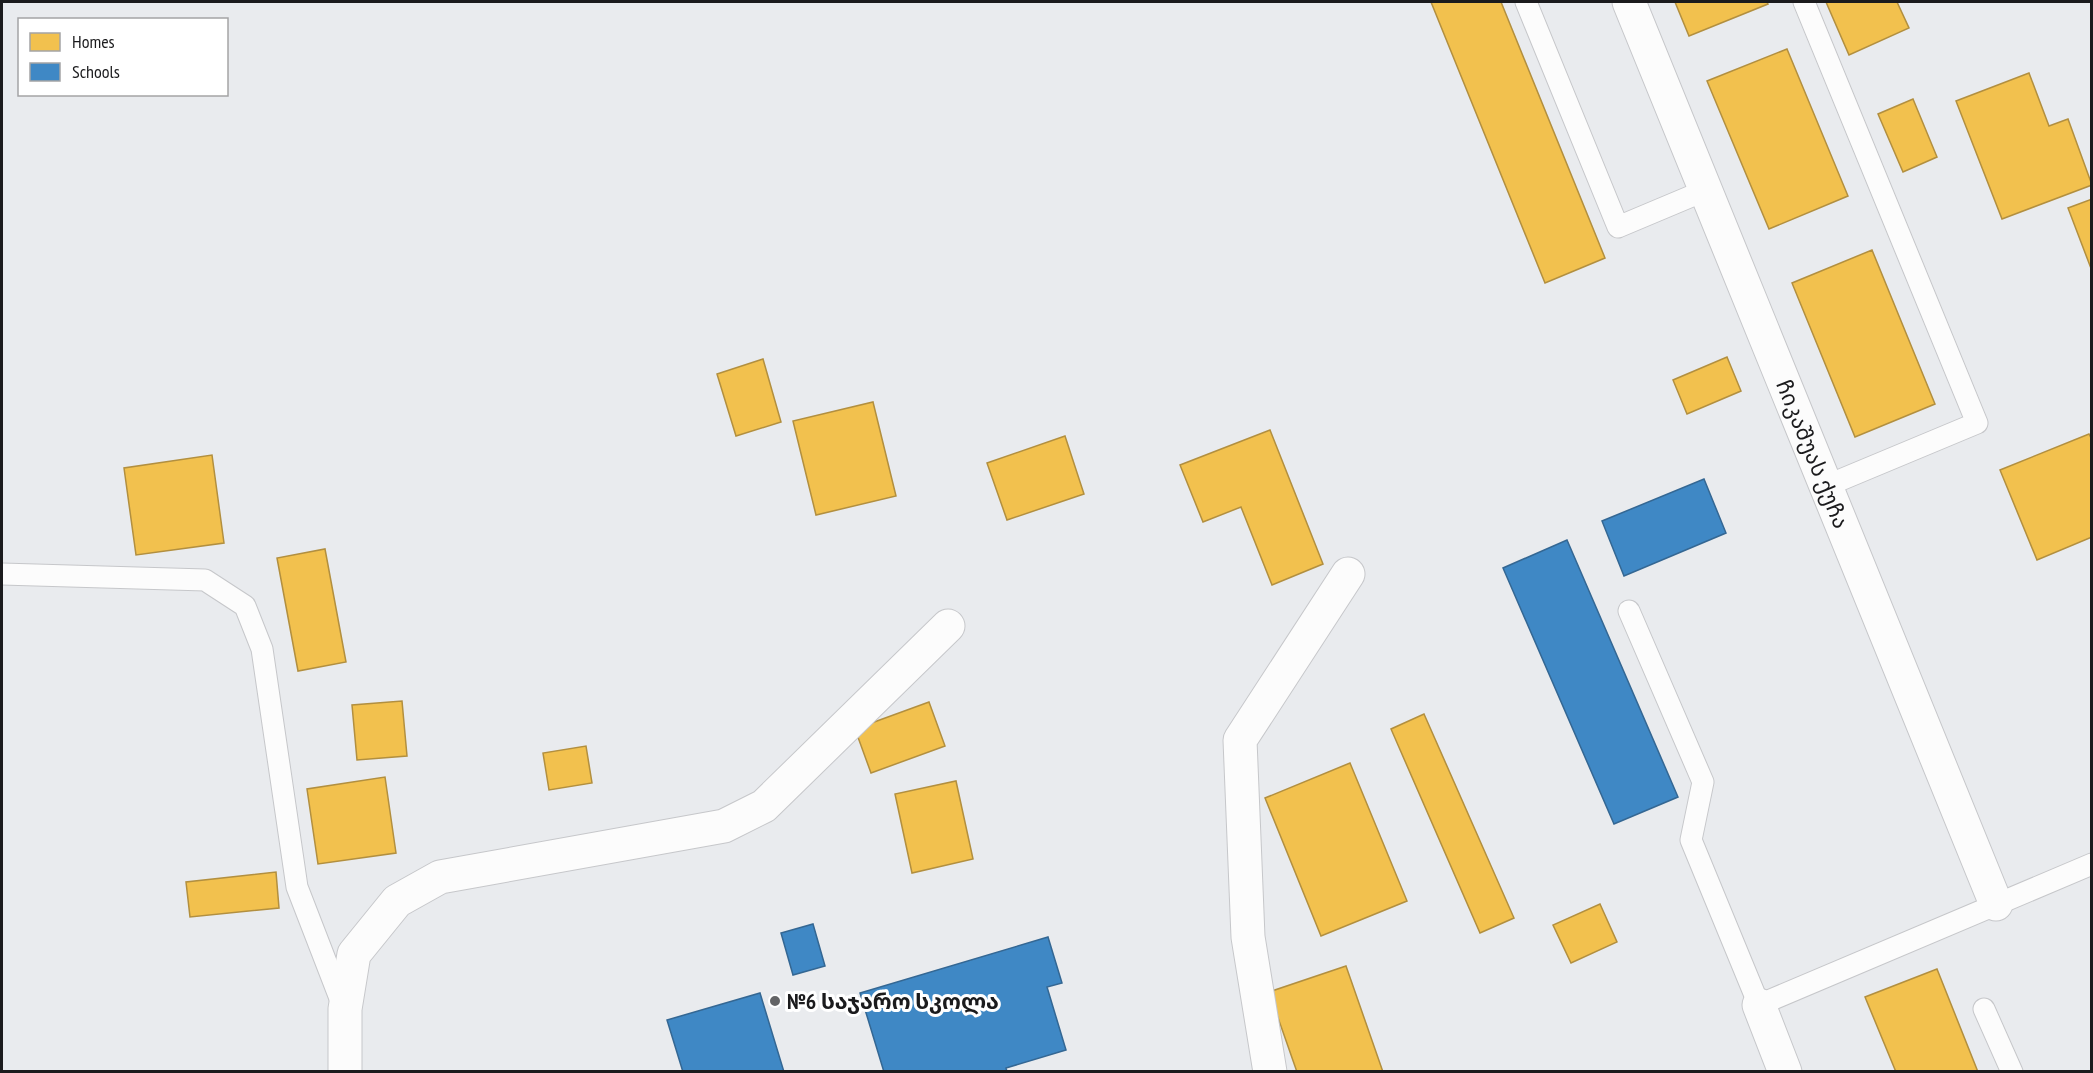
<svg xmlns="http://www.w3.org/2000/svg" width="2093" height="1073" viewBox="0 0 2093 1073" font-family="'PT Sans Narrow','Noto Sans Georgian',sans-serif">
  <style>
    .homes { fill: #f2c14e; stroke: #b28f3f; stroke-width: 1.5 }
    .schools { fill: #3f88c5; stroke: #346793; stroke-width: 1.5 }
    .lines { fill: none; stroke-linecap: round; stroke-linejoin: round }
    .service-casing { stroke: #c6c7ca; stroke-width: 23 }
    .minor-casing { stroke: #c6c7ca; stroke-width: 35 }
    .service { stroke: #fcfcfc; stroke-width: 21 }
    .minor { stroke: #fcfcfc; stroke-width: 33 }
    .poi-dot { fill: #636466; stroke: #fff; stroke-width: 2 }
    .labels { text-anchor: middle; stroke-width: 6; stroke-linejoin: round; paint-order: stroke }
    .street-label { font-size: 22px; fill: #1b1b1d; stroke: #fff }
    .poi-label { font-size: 22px; font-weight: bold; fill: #1b1b1d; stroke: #fff; text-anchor: start }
  </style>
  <rect width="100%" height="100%" fill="#e9ebee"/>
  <g class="homes">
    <path d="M 1431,2 L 1501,2 L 1605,258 L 1545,283 Z"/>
    <path d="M 1675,2 L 1767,2 L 1768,4 L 1689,36 Z"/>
    <path d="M 1826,2 L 1897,2 L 1909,28 L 1849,55 Z"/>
    <path d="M 1787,49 L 1848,196 L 1769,229 L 1707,81 Z"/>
    <path d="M 2029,73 L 2049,126 L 2068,119 L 2092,185 L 2002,219 L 1956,101 Z"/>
    <path d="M 1913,99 L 1937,157 L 1903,172 L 1878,114 Z"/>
    <path d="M 2092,199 L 2092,271 L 2068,208 Z"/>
    <path d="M 1872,250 L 1935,404 L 1855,437 L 1792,283 Z"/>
    <path d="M 1727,357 L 1741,391 L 1687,414 L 1673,380 Z"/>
    <path d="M 763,359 L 781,422 L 736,436 L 717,374 Z"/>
    <path d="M 873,402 L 896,496 L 816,515 L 793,421 Z"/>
    <path d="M 1270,430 L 1323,564 L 1272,585 L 1241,507 L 1203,522 L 1180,465 Z"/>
    <path d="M 2089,434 L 2092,440 L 2092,537 L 2037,560 L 2000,470 Z"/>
    <path d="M 1065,436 L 1084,494 L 1007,520 L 987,463 Z"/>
    <path d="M 212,455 L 224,543 L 136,555 L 124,468 Z"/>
    <path d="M 325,549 L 346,662 L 298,671 L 277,558 Z"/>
    <path d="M 402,701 L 407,756 L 357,760 L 352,705 Z"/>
    <path d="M 929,702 L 945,746 L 871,773 L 855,729 Z"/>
    <path d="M 1424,714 L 1514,918 L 1480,933 L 1391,729 Z"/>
    <path d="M 586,746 L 592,783 L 549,790 L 543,753 Z"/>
    <path d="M 1350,763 L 1407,901 L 1321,936 L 1265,798 Z"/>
    <path d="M 385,777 L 396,853 L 318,864 L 307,789 Z"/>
    <path d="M 956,781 L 973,859 L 912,873 L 895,794 Z"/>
    <path d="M 276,872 L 279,908 L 190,917 L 186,882 Z"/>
    <path d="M 1600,904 L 1617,942 L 1571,963 L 1553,925 Z"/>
    <path d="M 1346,966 L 1383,1072 L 1297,1072 L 1269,992 Z"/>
    <path d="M 1937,969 L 1978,1072 L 1896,1072 L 1865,997 Z"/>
  </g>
  <g class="schools">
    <path d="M 1704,479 L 1726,533 L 1624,576 L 1602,521 Z"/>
    <path d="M 1567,540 L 1678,797 L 1614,824 L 1503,568 Z"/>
    <path d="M 813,924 L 825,966 L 793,975 L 781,933 Z"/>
    <path d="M 1048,937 L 1062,983 L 1047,987 L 1066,1050 L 1006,1068 L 1007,1072 L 884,1072 L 860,993 Z"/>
    <path d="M 760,993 L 784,1072 L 683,1072 L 667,1020 Z"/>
  </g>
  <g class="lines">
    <defs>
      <g id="service">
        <path d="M 1526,2 L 1618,227 L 1706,190"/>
        <path d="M 1804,2 L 1977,423 L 1826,486"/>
        <path d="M 2,574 L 205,580 L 245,606 L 262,649 L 297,887 L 343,1006"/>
        <path d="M 1629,611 L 1703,782 L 1691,840 L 1759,1005 L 2092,864"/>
        <path d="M 1984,1009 L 2012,1072"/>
      </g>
      <g id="minor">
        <path id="s1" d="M 1629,2 L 1996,904"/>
        <path d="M 1759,1005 L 1785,1072"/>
        <path d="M 345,1072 L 345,1009 L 354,954 L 397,901 L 440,877 L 724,826 L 764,806 L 948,626"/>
        <path d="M 1270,1072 L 1248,937 L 1240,740 L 1348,574"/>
      </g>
    </defs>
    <use href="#service" class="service-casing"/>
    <use href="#minor" class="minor-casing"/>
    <use href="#service" class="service"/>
    <use href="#minor" class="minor"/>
  </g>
  <circle class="poi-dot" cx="775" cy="1001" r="6"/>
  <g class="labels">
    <g class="street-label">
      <text dy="8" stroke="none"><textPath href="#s1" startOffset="488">ჩიკაშუას ქუჩა</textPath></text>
    </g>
    <g class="poi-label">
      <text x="787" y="1009">№6 საჯარო სკოლა</text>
    </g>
  </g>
  <rect width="2093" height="1073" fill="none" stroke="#1b1b1d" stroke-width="6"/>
  <rect x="18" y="18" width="210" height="78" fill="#ffffff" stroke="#a4a4a5" stroke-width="1.5"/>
  <rect x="30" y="33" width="30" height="18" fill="#f2c14e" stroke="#a4a4a5" stroke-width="1.5"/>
  <text x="72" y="48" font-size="18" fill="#1b1b1d">Homes</text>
  <rect x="30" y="63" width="30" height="18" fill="#3f88c5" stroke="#a4a4a5" stroke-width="1.5"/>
  <text x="72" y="78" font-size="18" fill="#1b1b1d">Schools</text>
</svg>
